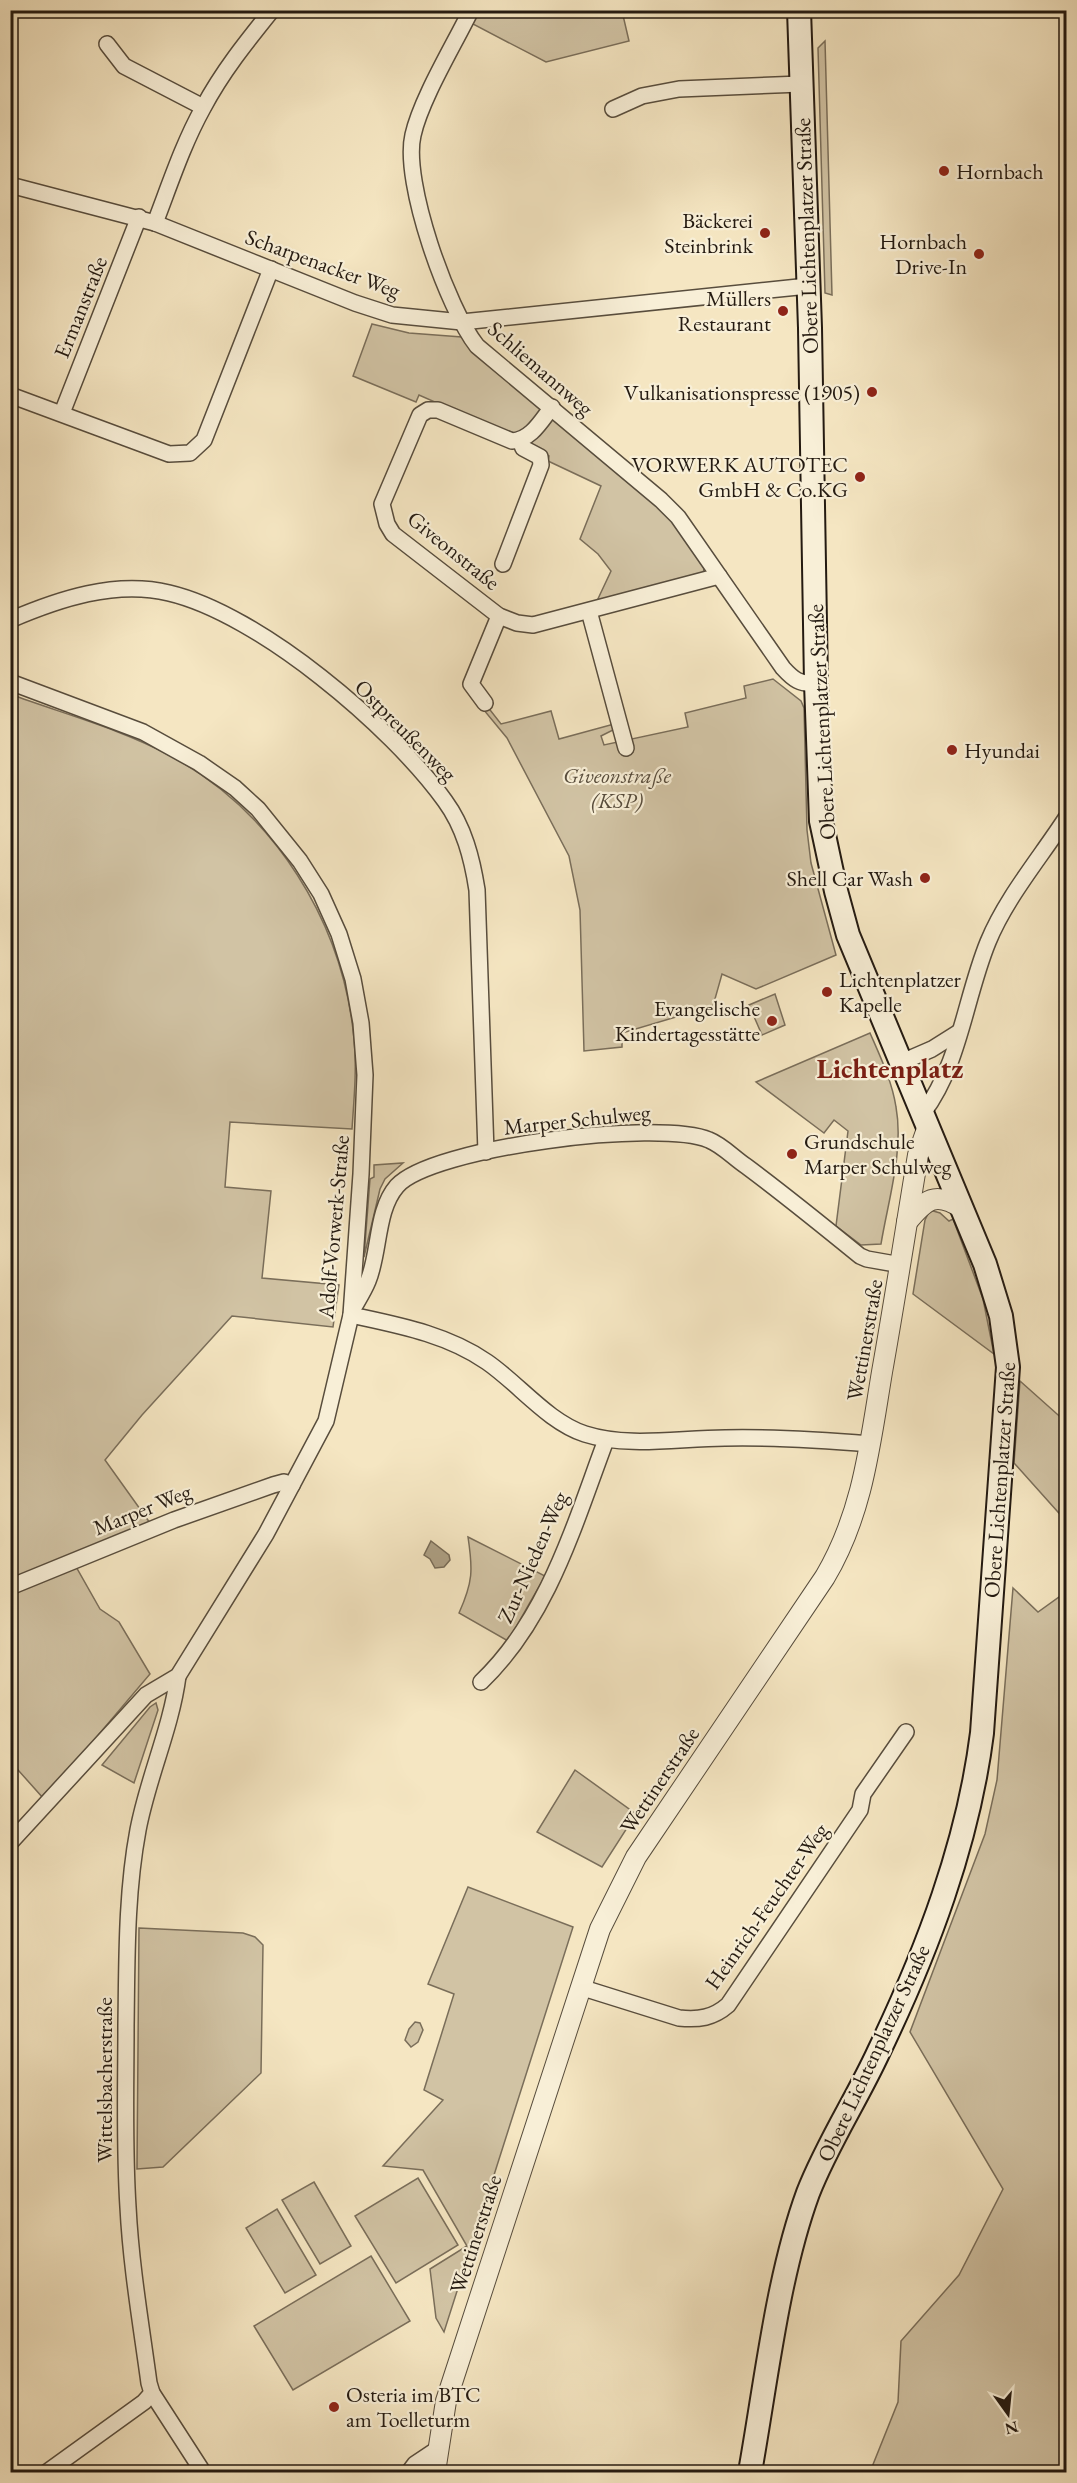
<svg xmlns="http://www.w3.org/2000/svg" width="1077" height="2483" viewBox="0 0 1077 2483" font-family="'EB Garamond',serif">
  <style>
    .green { fill: #d1c3a4; stroke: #7a6e5a; stroke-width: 1.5 }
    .water { fill: #aea186; stroke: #776b57; stroke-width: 1.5 }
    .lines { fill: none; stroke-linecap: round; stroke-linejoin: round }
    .minor-casing { stroke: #584d3d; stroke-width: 18 }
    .tertiary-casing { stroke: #584d3d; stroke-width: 22 }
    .secondary-casing { stroke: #241a11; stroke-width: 26 }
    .minor { stroke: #f8efd7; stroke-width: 15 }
    .tertiary { stroke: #f8efd7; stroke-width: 20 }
    .secondary { stroke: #f8efd7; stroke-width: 22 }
    .poi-dot { fill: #8f2418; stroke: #f8efd7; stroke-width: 2 }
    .labels { text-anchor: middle; stroke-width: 4.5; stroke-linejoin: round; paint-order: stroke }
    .poi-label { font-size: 22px; fill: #241a11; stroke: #f8efd7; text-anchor: end }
    .street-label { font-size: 22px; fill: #241a11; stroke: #f8efd7 }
    .park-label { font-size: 22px; font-style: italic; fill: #584d3d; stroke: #f8efd7 }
    .district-label { font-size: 28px; font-weight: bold; fill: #7a1f14; stroke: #f8efd7 }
  </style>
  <rect width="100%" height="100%" fill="#f5e6c2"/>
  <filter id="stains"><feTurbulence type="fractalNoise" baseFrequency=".00333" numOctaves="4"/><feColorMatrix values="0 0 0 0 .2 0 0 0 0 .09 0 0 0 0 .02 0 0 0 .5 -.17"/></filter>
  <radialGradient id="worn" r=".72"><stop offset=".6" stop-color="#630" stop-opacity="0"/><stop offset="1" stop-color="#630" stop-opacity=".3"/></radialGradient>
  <g class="green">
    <path d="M 477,11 L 622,11 L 629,41 L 546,62 L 471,23 Z"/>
    <path d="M 825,41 L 832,295 L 825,293 L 818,48 Z"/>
    <path d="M 372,324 L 409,333 L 462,337 L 475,352 L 542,409 L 526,429 L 510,435 L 419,395 L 416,402 L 353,376 Z"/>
    <path d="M 551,416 L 669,515 L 704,568 L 703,575 L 596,603 L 611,571 L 598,554 L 580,539 L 601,486 L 548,461 L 549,456 L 527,445 Z"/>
    <path d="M 773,679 L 801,701 L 804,708 L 807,830 L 811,863 L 836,955 L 756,989 L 722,974 L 713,1006 L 622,1033 L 622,1047 L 584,1051 L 580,910 L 569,856 L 507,738 L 483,709 L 487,706 L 501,724 L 551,711 L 559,739 L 614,724 L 613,730 L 601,736 L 604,745 L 688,727 L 685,713 L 746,698 L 744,686 Z"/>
    <path d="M 10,694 C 64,714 121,729 171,756 C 275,813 343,922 354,1039 C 357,1069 354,1099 352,1129 L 230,1122 L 225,1187 L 271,1191 L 262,1278 L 339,1285 L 333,1327 L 232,1316 L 142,1415 L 105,1460 L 150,1523 L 70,1556 L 100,1609 L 119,1622 L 150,1674 L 44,1799 L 10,1761 Z"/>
    <path d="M 775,994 L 785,1025 L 762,1035 L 749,1005 Z"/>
    <path d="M 870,1033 C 880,1056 892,1081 896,1107 C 904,1151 888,1201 881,1244 L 861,1245 L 836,1226 L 848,1131 L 834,1120 L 824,1133 L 756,1082 Z"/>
    <path d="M 403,1163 L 385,1179 L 380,1189 L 364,1257 L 370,1179 L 374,1177 L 374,1165 Z"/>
    <path d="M 930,1210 L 940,1213 L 949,1221 L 953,1219 L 983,1299 L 994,1354 L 913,1294 L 925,1220 Z"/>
    <path d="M 1020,1381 L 1066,1422 L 1066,1521 L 1014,1463 Z"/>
    <path d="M 468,1537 L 545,1576 L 508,1641 L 459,1613 C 473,1582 473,1570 468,1537 Z"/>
    <path d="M 1013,1588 L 1038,1612 L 1066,1592 L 1066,2472 L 870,2472 L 898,2402 L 901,2341 L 959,2275 L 1003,2189 L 910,2032 L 985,1834 L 997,1780 Z"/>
    <path d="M 156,1703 L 158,1710 L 134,1783 L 102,1765 L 150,1707 Z"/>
    <path d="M 575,1770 L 636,1814 L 602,1867 L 537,1832 Z"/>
    <path d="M 468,1887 L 573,1927 L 444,2332 L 436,2318 L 430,2269 L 467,2246 L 423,2170 L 383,2166 L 443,2100 L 424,2090 L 454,1994 L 428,1984 Z"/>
    <path d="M 139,1928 L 243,1933 L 255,1937 L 263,1945 L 261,2073 L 163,2167 L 137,2169 Z"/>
    <path d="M 415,2022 L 420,2023 L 423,2030 L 418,2042 L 411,2047 L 405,2040 L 409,2029 Z"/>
    <path d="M 418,2178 L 458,2245 L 396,2283 L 355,2216 Z"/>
    <path d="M 314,2182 L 351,2246 L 320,2264 L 282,2200 Z"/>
    <path d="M 277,2209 L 316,2275 L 285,2293 L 246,2228 Z"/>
    <path d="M 371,2256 L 410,2321 L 293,2390 L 254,2326 Z"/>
  </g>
  <path class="water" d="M 431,1541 L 449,1555 L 450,1560 L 444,1567 L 435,1568 L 430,1559 L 424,1555 Z"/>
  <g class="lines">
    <defs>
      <g id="minor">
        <path d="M 471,10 C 454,45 421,99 413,135 C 402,182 448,309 477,346 L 661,500 L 678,517 L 783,668 C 793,679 800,685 816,683"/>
        <path d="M 107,44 L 124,66 L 203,107"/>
        <path d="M 613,109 L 642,96 L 679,89 L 801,84"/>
        <path d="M 10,185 L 155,223 L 355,303 L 392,315 L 462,322 L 808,286"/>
        <path d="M 155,223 C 170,184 183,144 203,108 C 222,72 247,41 272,10"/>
        <path d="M 10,395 L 169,454 L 190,453 L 204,440 L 271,269"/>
        <path d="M 552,407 C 541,421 531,440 512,441 L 438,410 L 428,410 L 420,415 L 382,504 L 387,524 L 393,534 L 499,616 L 517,623 L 533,625 L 719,576"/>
        <path d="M 62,413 L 139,217"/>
        <path d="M 503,564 L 541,465 L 540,457 L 523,448 L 520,440"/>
        <path d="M 589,611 L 626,748"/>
        <path d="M 10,620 C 59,599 115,580 169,593 C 259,614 392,727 445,801 C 464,827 472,858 477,890 L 486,1152"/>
        <path d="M 10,682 L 143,732 L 199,763 L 235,788 L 258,809 L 300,861 L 321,894 L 339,934 L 353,979 L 361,1023 L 365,1075 L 361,1174 L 351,1315 L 326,1421 L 266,1534 L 178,1676 L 146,1695 L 10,1843"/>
        <path d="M 485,703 L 471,684 L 499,616"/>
        <path d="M 902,1062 L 932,1049 L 959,1032"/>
        <path d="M 923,1113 C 960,1064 965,998 988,942 C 1006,898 1040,858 1066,818"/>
        <path d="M 353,1309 C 358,1300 364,1291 368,1281 C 380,1252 376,1210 397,1186 C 432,1147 659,1119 709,1140 C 722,1145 734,1158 746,1166 C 785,1195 822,1225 860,1256 L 867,1259 L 901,1265"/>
        <path d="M 351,1315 C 397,1325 447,1334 487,1362 C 519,1384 548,1422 585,1434 C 629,1448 679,1438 725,1438 C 773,1437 822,1440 870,1444"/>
        <path d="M 10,1587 L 174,1520 L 273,1485 L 284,1482 L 292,1485"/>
        <path d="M 178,1676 C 171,1729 148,1777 138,1830 C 126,1894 127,1960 126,2025 C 126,2085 124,2146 128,2207 C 131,2266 141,2324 149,2383 L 152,2393 L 203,2472"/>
        <path d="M 481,1682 C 548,1618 574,1525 606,1440"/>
        <path d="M 580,1987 L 679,2018 C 699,2020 713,2018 728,2005 L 860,1810 L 863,1794 L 906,1732"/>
        <path d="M 47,2472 L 144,2402 L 152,2393"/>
        <path d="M 409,2472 L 415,2464 L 436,2450"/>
      </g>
      <g id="tertiary">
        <path d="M 907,1222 C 926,1199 935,1191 962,1208"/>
        <path d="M 435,2472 L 446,2401 L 600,1929 L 636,1857 L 825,1577 C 863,1513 870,1444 882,1372 C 895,1299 906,1227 918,1155 L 928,1126"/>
      </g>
      <path id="secondary" d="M 750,2472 C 766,2383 777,2278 808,2193 C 827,2144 857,2099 879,2051 C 927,1951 968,1844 982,1733 L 1008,1367 L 1001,1316 L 985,1264 L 848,935 L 836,891 L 821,821 L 816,683 L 810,328 L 799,10"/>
    </defs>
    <use href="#minor" class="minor-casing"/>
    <use href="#tertiary" class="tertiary-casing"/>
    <use href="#secondary" class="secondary-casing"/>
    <use href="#minor" class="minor"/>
    <use href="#tertiary" class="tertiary"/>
    <use href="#secondary" class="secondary"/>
  </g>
  <g class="poi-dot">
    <circle cx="944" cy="171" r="6"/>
    <circle cx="765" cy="233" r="6"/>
    <circle cx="979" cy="254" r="6"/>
    <circle cx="783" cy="311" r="6"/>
    <circle cx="872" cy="392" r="6"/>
    <circle cx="860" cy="477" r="6"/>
    <circle cx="952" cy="750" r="6"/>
    <circle cx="925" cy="878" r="6"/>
    <circle cx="827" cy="992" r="6"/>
    <circle cx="772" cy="1021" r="6"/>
    <circle cx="792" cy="1154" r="6"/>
    <circle cx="334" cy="2407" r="6"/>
  </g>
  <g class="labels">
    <g class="poi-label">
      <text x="956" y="179" text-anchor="start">Hornbach</text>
      <text x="753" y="228">Bäckerei<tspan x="753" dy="25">Steinbrink</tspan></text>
      <text x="967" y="249">Hornbach<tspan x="967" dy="25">Drive-In</tspan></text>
      <text x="771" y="306">Müllers<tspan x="771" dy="25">Restaurant</tspan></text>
      <text x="860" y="400">Vulkanisationspresse (1905)</text>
      <text x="848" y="472">VORWERK AUTOTEC<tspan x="848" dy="25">GmbH &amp; Co.KG</tspan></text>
      <text x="964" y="758" text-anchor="start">Hyundai</text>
      <text x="913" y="886">Shell Car Wash</text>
      <text x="839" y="987" text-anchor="start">Lichtenplatzer<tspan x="839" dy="25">Kapelle</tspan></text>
      <text x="760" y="1016">Evangelische<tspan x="760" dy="25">Kindertagesstätte</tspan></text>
      <text x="804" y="1149" text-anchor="start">Grundschule<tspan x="804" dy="25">Marper Schulweg</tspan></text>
      <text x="346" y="2402" text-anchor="start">Osteria im BTC<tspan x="346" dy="25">am Toelleturm</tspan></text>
    </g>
    <g class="street-label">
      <text transform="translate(806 236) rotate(-92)" y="8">Obere Lichtenplatzer Straße</text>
      <text transform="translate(323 263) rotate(20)" y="8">Scharpenacker Weg</text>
      <text transform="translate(80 307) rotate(-68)" y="8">Ermanstraße</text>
      <text transform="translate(541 368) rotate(41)" y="8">Schliemannweg</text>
      <text transform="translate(454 550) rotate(39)" y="8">Giveonstraße</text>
      <text transform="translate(821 722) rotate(-93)" y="8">Obere Lichtenplatzer Straße</text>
      <text transform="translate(406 730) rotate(45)" y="8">Ostpreußenweg</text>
      <text transform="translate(577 1119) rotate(-6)" y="8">Marper Schulweg</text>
      <text transform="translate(333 1227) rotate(-85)" y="8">Adolf-Vorwerk-Straße</text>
      <text transform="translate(864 1340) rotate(-80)" y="8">Wettinerstraße</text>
      <text transform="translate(999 1480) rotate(-86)" y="8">Obere Lichtenplatzer Straße</text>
      <text transform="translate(142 1509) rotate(-22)" y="8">Marper Weg</text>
      <text transform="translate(532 1557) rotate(-66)" y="8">Zur-Nieden-Weg</text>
      <text transform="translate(659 1780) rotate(-56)" y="8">Wettinerstraße</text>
      <text transform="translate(766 1906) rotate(-55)" y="8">Heinrich-Feuchter-Weg</text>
      <text transform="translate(873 2053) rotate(-65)" y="8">Obere Lichtenplatzer Straße</text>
      <text transform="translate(104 2080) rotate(-90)" y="8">Wittelsbacherstraße</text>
      <text transform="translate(475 2234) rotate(-72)" y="8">Wettinerstraße</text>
    </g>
    <g class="park-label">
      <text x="617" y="783">Giveonstraße<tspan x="617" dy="25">(KSP)</tspan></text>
    </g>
    <g class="district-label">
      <text x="890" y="1078">Lichtenplatz</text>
    </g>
  </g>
  <rect width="1077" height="2483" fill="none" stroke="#f5e6c2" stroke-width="36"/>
  <rect x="12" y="12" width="1053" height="2459" fill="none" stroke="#241a11" stroke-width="3"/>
  <rect x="18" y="18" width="1041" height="2447" fill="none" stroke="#241a11" stroke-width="1.5"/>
  <g transform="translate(1008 2414) rotate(165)" stroke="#f8efd7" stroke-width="4.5" paint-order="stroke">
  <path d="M0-4.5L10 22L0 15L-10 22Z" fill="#241a11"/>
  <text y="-9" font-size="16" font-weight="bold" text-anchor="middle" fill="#241a11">N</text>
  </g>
  <rect width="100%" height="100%" filter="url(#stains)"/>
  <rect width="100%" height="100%" fill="url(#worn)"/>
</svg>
